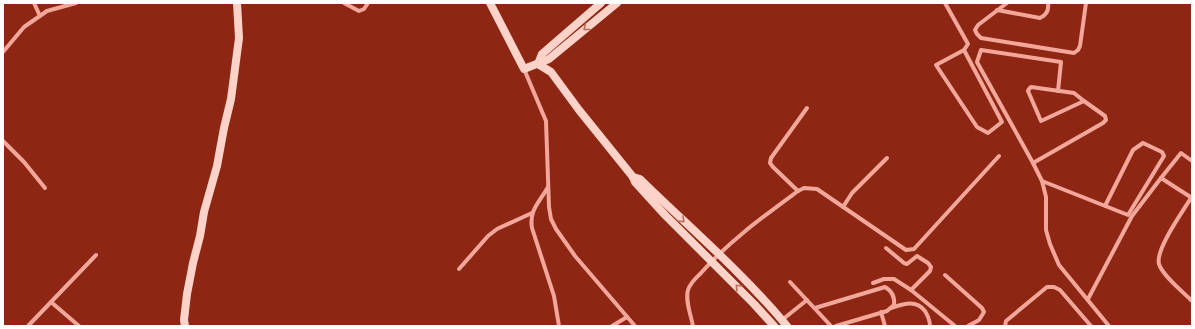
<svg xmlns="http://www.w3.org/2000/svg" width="1195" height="329" viewBox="0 0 1195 329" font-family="'Fira Sans Condensed',sans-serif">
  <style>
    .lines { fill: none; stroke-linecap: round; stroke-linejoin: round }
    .street { stroke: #f2a79a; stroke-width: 4 }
    .secondary { stroke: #fcd2c9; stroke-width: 8 }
    .oneway { stroke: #b96b5b }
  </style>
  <rect width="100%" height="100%" fill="#8d2612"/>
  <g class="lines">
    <g class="street">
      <path d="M 34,3 L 40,16"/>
      <path d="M 344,3 L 359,11 L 364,9 L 368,3"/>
      <path d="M 945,3 L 968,44 L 964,50 L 936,65 L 977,127 L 988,133 L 1002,122 L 964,50"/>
      <path d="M 1007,3 L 978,25 L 975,30 L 977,34 L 981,38 L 1074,53 L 1078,50 L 1080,46 L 1086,3"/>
      <path d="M 997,10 L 1040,18 C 1047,15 1049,10 1048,3"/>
      <path d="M 3,52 L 24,27 L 47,11 L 76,3"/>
      <path d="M 524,69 L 546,121 L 549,207 L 551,219 L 556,229 L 575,256 L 635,326"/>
      <path d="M 1031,87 L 1074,93 L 1084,101 L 1041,121 L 1028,91 L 1029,89 Z"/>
      <path d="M 1058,91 L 1061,62 L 981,50 L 977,62 L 1033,163 L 1042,181 L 1046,197 L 1046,230 L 1050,244 L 1059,265 L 1109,326"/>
      <path d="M 3,141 L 24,162 L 45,188"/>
      <path d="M 1033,163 L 1103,123 L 1106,120 L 1105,116 L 1084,101"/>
      <path d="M 1042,181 L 1128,215 L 1164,156 L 1162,152 L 1143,143 L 1133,150 L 1105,206"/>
      <path d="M 548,187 C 539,203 529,210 532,228 L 554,296 L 559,326"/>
      <path d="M 798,191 L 773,167 L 770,163 L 771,158 L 807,108"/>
      <path d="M 1191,198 C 1183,211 1155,250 1159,264 C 1162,275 1183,292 1192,301"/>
      <path d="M 1192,198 L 1161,178 L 1181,153 L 1192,161"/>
      <path d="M 843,207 L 852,193 L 887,158"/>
      <path d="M 886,248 L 904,263 L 907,264 L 917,256 L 928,263 L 931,267 L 930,271 L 911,290"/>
      <path d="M 459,269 L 488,236 L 497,229 L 532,213"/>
      <path d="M 945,275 L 982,308 L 984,312 L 979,320 L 968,326"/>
      <path d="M 790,282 L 831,326"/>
      <path d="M 873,283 L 884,279 L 894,279 L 911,290 L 955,326"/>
      <path d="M 1088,299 L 1132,216 L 1161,178"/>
      <path d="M 51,302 L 79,326"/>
      <path d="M 815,308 L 885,287 C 892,291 895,297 894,305 L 887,311 L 836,326"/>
      <path d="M 891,308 C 903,304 916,299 925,311 C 928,316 930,320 930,326"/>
      <path d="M 881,312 L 885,326"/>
      <path d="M 782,320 L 807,300"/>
      <path d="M 28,326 L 96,255"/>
      <path d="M 612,326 L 627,317"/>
      <path d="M 693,326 C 691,315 685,301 688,290 C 690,283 696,278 701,273 C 729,241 764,216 798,191 L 804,188 L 817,189 L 906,250 L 914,249 L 999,156"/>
      <path d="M 1005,326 L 1006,321 L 1047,287 L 1054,287 L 1060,290 L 1091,326"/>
    </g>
    <g class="secondary">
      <path d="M 490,3 L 524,69 L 549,59 L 617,3"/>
      <path d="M 538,64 L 551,72 L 579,110 L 633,177 L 635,182 L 665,215 L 754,304 L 774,326"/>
      <path d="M 538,64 L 542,54 L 601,3"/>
      <path d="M 633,177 L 640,179 C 689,227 743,273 787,326"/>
      <path d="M 185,326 L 184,320 L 187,294 L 193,263 L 200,236 L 204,212 L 217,166 L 224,128 L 231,99 L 239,38 L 237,3"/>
    </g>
  </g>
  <defs><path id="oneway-chevron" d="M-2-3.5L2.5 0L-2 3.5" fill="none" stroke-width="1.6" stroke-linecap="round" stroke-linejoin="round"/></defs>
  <g class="oneway">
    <use href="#oneway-chevron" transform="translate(586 28) rotate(141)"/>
    <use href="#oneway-chevron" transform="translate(682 220) rotate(44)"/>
    <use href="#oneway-chevron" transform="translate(738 287) rotate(-135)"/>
  </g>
  <rect width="1195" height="329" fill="none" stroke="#ffffff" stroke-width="8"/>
</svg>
